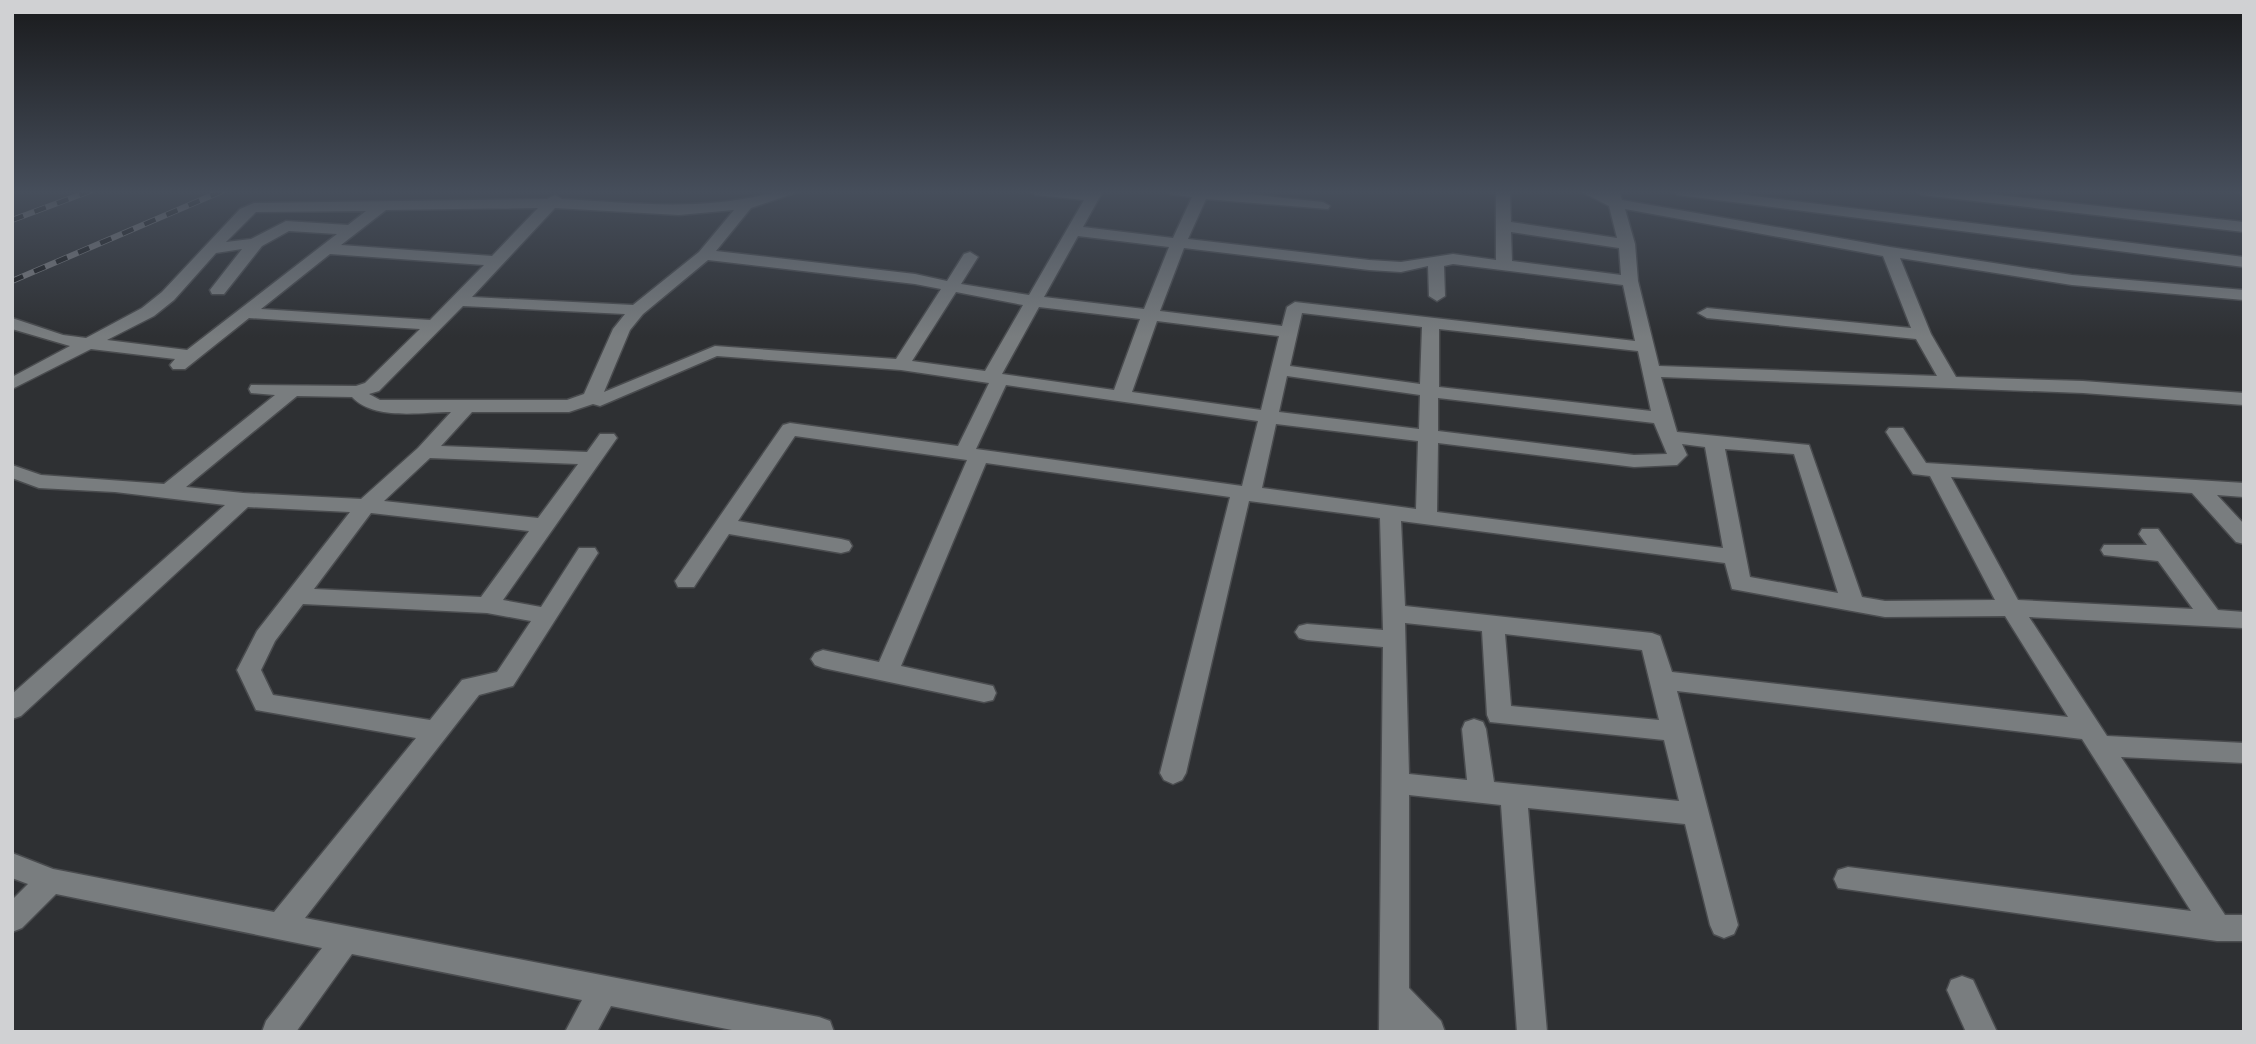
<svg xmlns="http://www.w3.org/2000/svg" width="2256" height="1044" viewBox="0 0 2256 1044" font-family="Karla,sans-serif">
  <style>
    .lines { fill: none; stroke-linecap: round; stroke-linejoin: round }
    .street-casing { stroke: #4a4c4f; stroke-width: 3 }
    .street { fill: #797d7f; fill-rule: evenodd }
    .rail-casing { stroke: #7f8083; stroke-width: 6 }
    .rail { stroke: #171819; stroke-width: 4.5; stroke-dasharray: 12; stroke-linecap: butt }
  </style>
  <rect width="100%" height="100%" fill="#2e3033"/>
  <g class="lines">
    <defs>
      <g id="street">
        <path d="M 778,191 L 801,191 L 751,208 L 716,251 L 915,274 L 947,281 L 964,254 L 970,252 L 978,257 L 961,284 L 1029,295 L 1084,200 L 1036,195 L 1029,191 L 1103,191 L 1083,227 L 1173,238 L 1192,197 L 1170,194 L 1168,191 L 1219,191 L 1323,202 L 1330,206 L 1328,209 L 1206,199 L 1188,239 L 1369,260 L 1401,262 L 1453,254 L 1496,260 L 1496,191 L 1510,191 L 1511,222 L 1617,238 L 1609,206 L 1580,191 L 1619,191 L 1622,200 L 1890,247 L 2072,275 L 2244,290 L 2244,300 L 2072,285 L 1900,258 L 1931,334 L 1956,377 L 2083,381 L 2244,393 L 2244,405 L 2083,393 L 1661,377 L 1677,432 L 1809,445 L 1862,597 L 1885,601 L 1995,600 L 1930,476 L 1913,474 L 1886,432 L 1889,428 L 1903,428 L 1926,463 L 2244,483 L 2244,497 L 2217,495 L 2244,524 L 2244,544 L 2236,542 L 2192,493 L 1951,477 L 2018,600 L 2193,609 L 2158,561 L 2104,555 L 2101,550 L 2104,545 L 2147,545 L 2139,534 L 2142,529 L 2158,529 L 2218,610 L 2244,612 L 2244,628 L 2029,617 L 2107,736 L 2244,743 L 2244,763 L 2121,757 L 2225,915 L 2244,915 L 2244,941 L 2217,941 L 1838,888 L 1834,879 L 1838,870 L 1848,867 L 2191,911 L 2082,739 L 1677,691 L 1738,925 L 1734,934 L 1724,938 L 1714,934 L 1710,925 L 1685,824 L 1528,808 L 1547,1032 L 1517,1032 L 1501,805 L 1409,795 L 1409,988 L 1441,1021 L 1445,1032 L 1379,1032 L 1383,647 L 1307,640 L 1299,638 L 1295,632 L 1299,626 L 1307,624 L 1383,630 L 1380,518 L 1249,501 L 1186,773 L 1182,780 L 1173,784 L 1164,780 L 1160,773 L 1230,497 L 986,463 L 901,666 L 993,686 L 996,693 L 993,700 L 984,702 L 823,668 L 815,665 L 811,659 L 815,653 L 823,650 L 879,662 L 967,460 L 795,436 L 738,521 L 841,539 L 849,541 L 852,546 L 849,551 L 841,553 L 729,534 L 694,587 L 678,587 L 675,581 L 783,425 L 790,423 L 958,446 L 989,383 L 901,370 L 717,356 L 600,406 L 593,404 L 569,412 L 472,412 L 441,446 L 587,452 L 600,434 L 614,434 L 617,438 L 503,600 L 541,607 L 579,548 L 595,548 L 598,553 L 513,686 L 479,695 L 305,918 L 819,1017 L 830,1021 L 834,1032 L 742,1032 L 611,1006 L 597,1032 L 565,1032 L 582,1000 L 352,954 L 296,1032 L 262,1032 L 266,1021 L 322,948 L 56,894 L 22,928 L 12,932 L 12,900 L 28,884 L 12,878 L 12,853 L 53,869 L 274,912 L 416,738 L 256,710 L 237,670 L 257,631 L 350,512 L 248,507 L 21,716 L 12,719 L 12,694 L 225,505 L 115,492 L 39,488 L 12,478 L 12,465 L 41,475 L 164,484 L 275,395 L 251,393 L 249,389 L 251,385 L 356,386 L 365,383 L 420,329 L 249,318 L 185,369 L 173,369 L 170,365 L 175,359 L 91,349 L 12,389 L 12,377 L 70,346 L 12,329 L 12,318 L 63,335 L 86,338 L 142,308 L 162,292 L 240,209 L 254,203 L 547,199 L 555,195 L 562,199 C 635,203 707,212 778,191 ZM 538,208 L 492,256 L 341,245 L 386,210 ZM 555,208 L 679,215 L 734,210 L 699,252 L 633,305 L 472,297 ZM 1625,209 L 1883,256 L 1911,328 L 1707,308 L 1698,313 L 1707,318 L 1916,339 L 1937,376 L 1659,366 L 1638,281 L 1635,244 ZM 366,211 L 348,225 L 286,221 L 251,239 L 226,242 L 256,212 ZM 289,231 L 337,234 L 187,350 L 107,340 L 154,316 L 174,300 L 216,253 L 242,249 L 210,290 L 212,294 L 224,294 L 262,246 ZM 1511,232 L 1619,248 L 1621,275 L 1512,261 ZM 1078,236 L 1169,247 L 1144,309 L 1044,297 ZM 1184,248 L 1369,270 L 1401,272 L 1428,266 L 1429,296 L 1437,301 L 1445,296 L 1444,266 L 1453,264 L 1623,285 L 1635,341 L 1295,302 L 1287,307 L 1282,326 L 1160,311 ZM 330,254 L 484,265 L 430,320 L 261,309 ZM 708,260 L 915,284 L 941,289 L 896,359 L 715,346 L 604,392 L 630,330 L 643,314 ZM 956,292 L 1023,305 L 985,371 L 912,361 ZM 463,306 L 625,314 L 613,329 L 584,394 L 567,400 L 380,400 L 369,394 L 379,391 ZM 1039,307 L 1140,319 L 1114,390 L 1002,374 ZM 1302,313 L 1422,327 L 1420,384 L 1290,366 ZM 1157,321 L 1279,336 L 1261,410 L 1132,392 ZM 1439,329 L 1638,351 L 1651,411 L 1439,387 ZM 1287,376 L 1420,395 L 1419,429 L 1279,412 ZM 1006,385 L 1258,421 L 1242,486 L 976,449 ZM 297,396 L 352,397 C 375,421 421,412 451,412 L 418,448 L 361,499 L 243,493 L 186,487 ZM 1438,398 L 1654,423 L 1667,454 L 1634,455 L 1438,431 ZM 1276,424 L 1418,441 L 1416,509 L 1262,488 ZM 1438,443 L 1634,467 L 1677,465 L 1687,455 L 1682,444 L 1705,447 L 1723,548 L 1437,512 ZM 1725,449 L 1794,454 L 1838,593 L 1750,577 ZM 430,458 L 578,464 L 538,518 L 384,501 ZM 371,513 L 529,531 L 481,597 L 314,589 ZM 1401,521 L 1725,563 L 1732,589 L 1885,617 L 2005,616 L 2068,717 L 1672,672 L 1660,636 L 1652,633 L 1405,606 ZM 303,604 L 487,613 L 531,621 L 497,672 L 462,680 L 430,720 L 273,695 L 261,670 L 275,641 ZM 1405,623 L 1482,631 L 1487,715 L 1490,722 L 1664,740 L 1679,801 L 1494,782 L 1486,729 L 1483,722 L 1474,719 L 1465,722 L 1462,729 L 1467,780 L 1409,774 ZM 1505,634 L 1642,650 L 1659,720 L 1511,706 Z"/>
        <path d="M 1671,191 L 1714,191 L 2244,257 L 2244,267 L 1678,195 Z"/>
        <path d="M 1915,191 L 1962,191 L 2244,222 L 2244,232 L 1922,195 Z"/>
        <path d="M 2235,191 L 2244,191 L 2244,196 Z"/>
        <path d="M 1962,976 L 1973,980 L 1997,1032 L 1966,1032 L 1947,990 L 1951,980 Z"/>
      </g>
    </defs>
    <use href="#street" class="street-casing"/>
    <use href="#street" class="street"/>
    <defs>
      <g id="rail">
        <path d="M 12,220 L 90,191"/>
        <path d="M 12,281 L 222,191"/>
      </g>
    </defs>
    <use href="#rail" class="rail-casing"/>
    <use href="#rail" class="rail"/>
  </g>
  <linearGradient id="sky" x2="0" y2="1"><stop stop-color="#191a1c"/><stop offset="0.57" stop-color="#464e5b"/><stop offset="1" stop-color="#464e5b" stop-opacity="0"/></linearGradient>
  <rect width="2256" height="337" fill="url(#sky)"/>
  <rect width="2256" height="1044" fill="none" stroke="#d0d1d3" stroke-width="28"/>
</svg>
